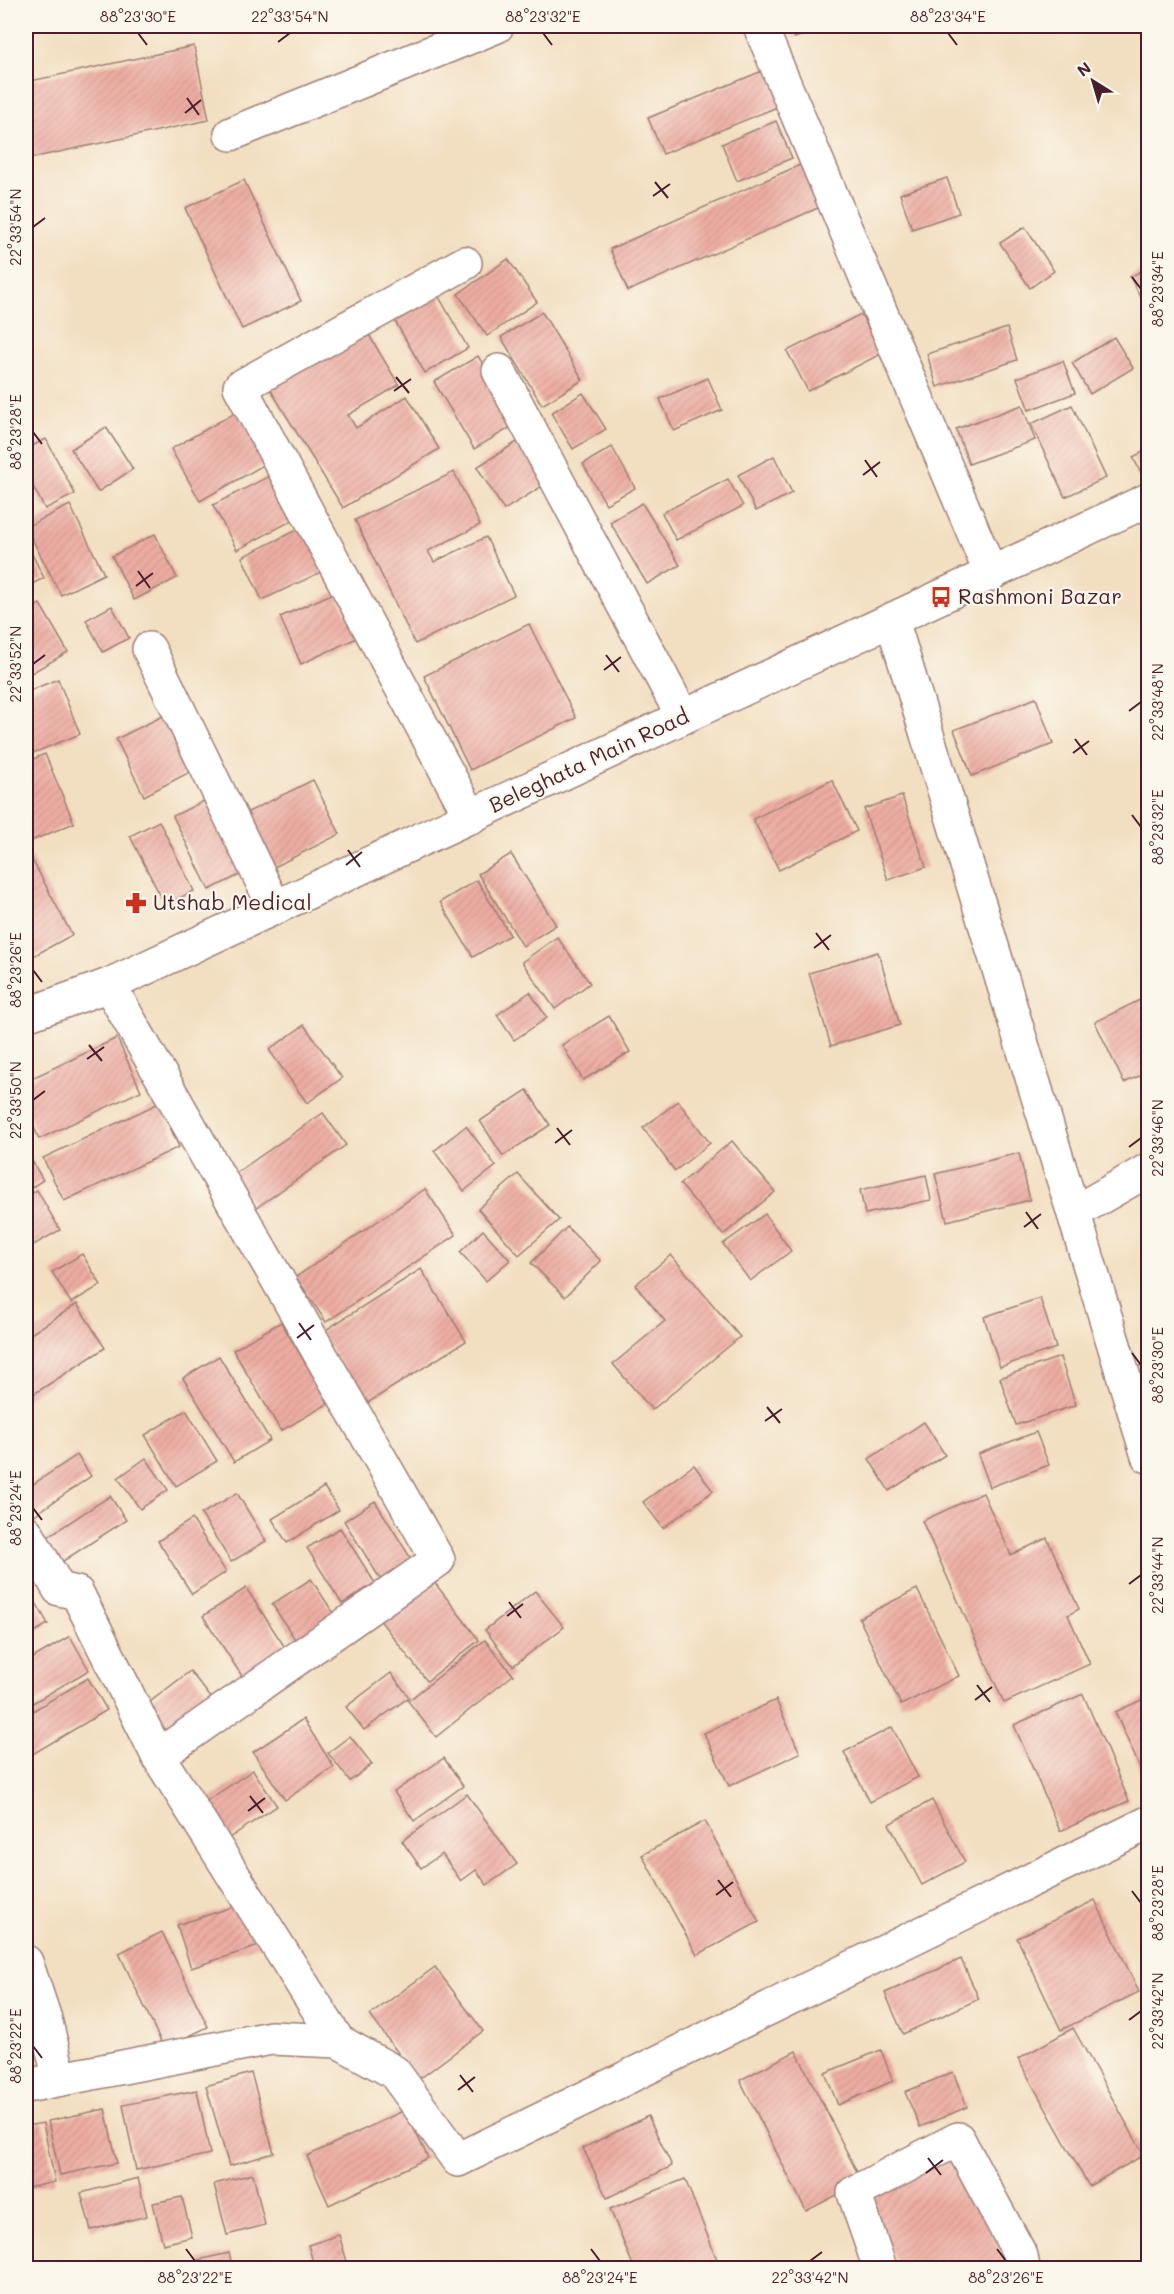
<svg xmlns="http://www.w3.org/2000/svg" width="1174" height="2294" viewBox="0 0 1174 2294" font-family="Mali,sans-serif">
  <style>
    .building { fill: url(#building-hatch) }
    .lines { fill: none; stroke-linecap: round; stroke-linejoin: round }
    .minor-casing { stroke: #9e7e76; stroke-width: 36 }
    .major-casing { stroke: #9e7e76; stroke-width: 36 }
    .minor { stroke: #fff; stroke-width: 33 }
    .major { stroke: #fff; stroke-width: 33 }
    .ticks { fill: none; stroke: #4a1f2b; stroke-width: 2 }
    .labels { text-anchor: middle; stroke-width: 4.5; stroke-linejoin: round; paint-order: stroke }
    .poi-label { font-size: 21px; fill: #4a1f2b; stroke: #fbf7ec; text-anchor: start }
    .street-label { font-size: 21px; fill: #4a1f2b; stroke: #fbf7ec }
    .neatline { fill: none; stroke: #4a1f2b; stroke-width: 2 }
    .ticks-label { font-size: 15px; text-anchor: middle; fill: #4a1f2b }
  </style>
  <defs>
    <pattern id="building-hatch" width="6" height="6" patternUnits="userSpaceOnUse" patternTransform="scale(1.5)"><rect width="6" height="6" fill="#edada2"/><path d="M-1 1l2-2M0 6l6-6M5 7l2-2" fill="none" stroke="#cd948c"/></pattern>
  </defs>
  <rect width="100%" height="100%" fill="#fbf7ec"/>
  <filter id="ink" filterUnits="userSpaceOnUse"><feTurbulence type="fractalNoise" baseFrequency=".0167" numOctaves="2"/><feDisplacementMap in="SourceGraphic" scale="12" xChannelSelector="R" yChannelSelector="G"/><feConvolveMatrix kernelMatrix="1 2 1 2 8 2 1 2 1" color-interpolation-filters="sRGB"/></filter>
  <filter id="wash" filterUnits="userSpaceOnUse"><feTurbulence type="fractalNoise" baseFrequency=".008" numOctaves="4" result="noise"/><feDisplacementMap in="SourceGraphic" scale="24" xChannelSelector="R" yChannelSelector="G"/><feGaussianBlur stdDeviation="1.35" result="paint"/><feColorMatrix in="noise" values="0 0 0 0 0 0 0 0 0 0 0 0 0 0 0 0 0 1.4 0 .05"/><feComposite in="paint" operator="in"/></filter>
  <g filter="url(#wash)">
    <rect width="100%" height="100%" fill="#f2dec0"/>
    <g id="blocks">
      <g class="building">
        <path d="M 790,26 L 829,26 L 794,38 Z"/>
        <path d="M 194,46 L 209,120 L 26,159 L 26,82 Z"/>
        <path d="M 767,69 L 782,105 L 663,154 L 648,118 Z"/>
        <path d="M 776,121 L 792,158 L 737,181 L 722,144 Z"/>
        <path d="M 809,161 L 827,204 L 628,291 L 610,249 Z"/>
        <path d="M 947,178 L 959,213 L 912,229 L 900,194 Z"/>
        <path d="M 244,180 L 301,301 L 242,329 L 185,208 Z"/>
        <path d="M 1025,227 L 1054,271 L 1030,288 L 1000,243 Z"/>
        <path d="M 508,259 L 537,302 L 487,336 L 458,294 Z"/>
        <path d="M 1148,267 L 1148,311 L 1130,277 Z"/>
        <path d="M 435,290 L 468,348 L 425,373 L 392,316 Z"/>
        <path d="M 542,312 L 583,380 L 542,405 L 501,337 Z"/>
        <path d="M 861,314 L 881,354 L 808,391 L 787,351 Z"/>
        <path d="M 1007,328 L 1017,360 L 937,387 L 927,354 Z"/>
        <path d="M 366,330 L 399,385 L 348,415 L 356,428 L 407,396 L 439,449 L 343,508 L 270,389 Z"/>
        <path d="M 1114,337 L 1133,368 L 1090,394 L 1072,363 Z"/>
        <path d="M 478,356 L 518,423 L 474,449 L 434,382 Z"/>
        <path d="M 1063,361 L 1075,393 L 1029,410 L 1017,378 Z"/>
        <path d="M 708,378 L 722,410 L 674,431 L 660,399 Z"/>
        <path d="M 583,393 L 606,429 L 573,449 L 551,413 Z"/>
        <path d="M 1022,405 L 1035,440 L 969,464 L 956,429 Z"/>
        <path d="M 1072,405 L 1106,478 L 1065,497 L 1031,424 Z"/>
        <path d="M 238,411 L 267,463 L 200,501 L 171,449 Z"/>
        <path d="M 106,427 L 133,469 L 98,492 L 71,449 Z"/>
        <path d="M 525,437 L 552,480 L 504,510 L 477,467 Z"/>
        <path d="M 46,439 L 75,494 L 45,509 L 26,473 L 26,449 Z"/>
        <path d="M 612,447 L 635,488 L 606,504 L 583,464 Z"/>
        <path d="M 1148,449 L 1148,474 L 1143,477 L 1133,457 Z"/>
        <path d="M 774,456 L 792,493 L 756,511 L 738,475 Z"/>
        <path d="M 281,470 L 304,514 L 237,550 L 213,505 Z"/>
        <path d="M 454,472 L 480,525 L 428,551 L 434,562 L 486,537 L 514,595 L 415,644 L 355,520 Z"/>
        <path d="M 728,479 L 743,506 L 676,540 L 662,513 Z"/>
        <path d="M 642,503 L 680,565 L 647,584 L 610,522 Z"/>
        <path d="M 70,505 L 104,574 L 61,595 L 26,527 Z"/>
        <path d="M 311,523 L 332,567 L 262,600 L 242,557 Z"/>
        <path d="M 155,534 L 177,578 L 134,600 L 112,556 Z"/>
        <path d="M 26,542 L 44,578 L 26,587 Z"/>
        <path d="M 336,592 L 357,638 L 301,664 L 280,617 Z"/>
        <path d="M 40,604 L 68,652 L 26,676 L 26,612 Z"/>
        <path d="M 112,606 L 129,638 L 103,652 L 86,620 Z"/>
        <path d="M 529,624 L 576,718 L 470,770 L 424,676 Z"/>
        <path d="M 58,679 L 80,734 L 26,756 L 26,692 Z"/>
        <path d="M 1036,698 L 1053,744 L 972,776 L 954,730 Z"/>
        <path d="M 163,716 L 190,772 L 144,796 L 116,739 Z"/>
        <path d="M 45,754 L 74,823 L 26,843 L 26,762 Z"/>
        <path d="M 313,780 L 340,834 L 274,867 L 246,813 Z"/>
        <path d="M 832,780 L 857,831 L 779,870 L 753,819 Z"/>
        <path d="M 902,796 L 926,867 L 888,880 L 864,809 Z"/>
        <path d="M 212,797 L 248,871 L 209,890 L 173,816 Z"/>
        <path d="M 159,821 L 194,891 L 165,905 L 130,836 Z"/>
        <path d="M 28,852 L 72,935 L 26,960 L 26,854 Z"/>
        <path d="M 511,854 L 556,925 L 523,946 L 478,874 Z"/>
        <path d="M 477,880 L 510,935 L 473,957 L 440,902 Z"/>
        <path d="M 557,937 L 590,983 L 555,1009 L 522,962 Z"/>
        <path d="M 878,952 L 900,1025 L 831,1046 L 809,973 Z"/>
        <path d="M 530,992 L 547,1018 L 514,1040 L 497,1015 Z"/>
        <path d="M 1148,996 L 1148,1072 L 1124,1083 L 1095,1022 Z"/>
        <path d="M 609,1016 L 630,1052 L 583,1080 L 562,1045 Z"/>
        <path d="M 304,1025 L 342,1078 L 307,1103 L 269,1050 Z"/>
        <path d="M 117,1038 L 141,1091 L 39,1139 L 26,1108 L 26,1081 Z"/>
        <path d="M 527,1090 L 550,1125 L 503,1156 L 480,1121 Z"/>
        <path d="M 678,1101 L 710,1143 L 675,1171 L 643,1128 Z"/>
        <path d="M 159,1103 L 179,1147 L 64,1201 L 43,1158 Z"/>
        <path d="M 323,1113 L 346,1145 L 256,1208 L 233,1175 Z"/>
        <path d="M 466,1126 L 496,1166 L 464,1191 L 434,1151 Z"/>
        <path d="M 732,1141 L 775,1192 L 723,1235 L 680,1184 Z"/>
        <path d="M 26,1151 L 43,1180 L 26,1191 Z"/>
        <path d="M 1019,1153 L 1030,1200 L 947,1221 L 935,1174 Z"/>
        <path d="M 518,1174 L 559,1220 L 519,1255 L 478,1209 Z"/>
        <path d="M 926,1175 L 931,1200 L 865,1214 L 860,1190 Z"/>
        <path d="M 425,1189 L 456,1235 L 326,1322 L 296,1277 Z"/>
        <path d="M 37,1190 L 60,1230 L 30,1247 L 26,1240 L 26,1197 Z"/>
        <path d="M 765,1214 L 791,1251 L 750,1281 L 723,1244 Z"/>
        <path d="M 567,1227 L 601,1261 L 565,1297 L 531,1263 Z"/>
        <path d="M 483,1230 L 510,1260 L 486,1281 L 460,1252 Z"/>
        <path d="M 82,1254 L 101,1285 L 71,1303 L 52,1272 Z"/>
        <path d="M 671,1255 L 740,1337 L 652,1410 L 613,1364 L 665,1321 L 635,1285 Z"/>
        <path d="M 421,1269 L 466,1341 L 366,1404 L 321,1333 Z"/>
        <path d="M 1040,1298 L 1056,1348 L 1000,1367 L 984,1317 Z"/>
        <path d="M 77,1304 L 105,1348 L 26,1399 L 26,1337 Z"/>
        <path d="M 281,1322 L 329,1403 L 281,1431 L 233,1350 Z"/>
        <path d="M 219,1356 L 270,1440 L 234,1462 L 183,1378 Z"/>
        <path d="M 1060,1357 L 1076,1405 L 1016,1425 L 1000,1378 Z"/>
        <path d="M 1148,1363 L 1148,1397 L 1137,1367 Z"/>
        <path d="M 186,1410 L 217,1461 L 176,1486 L 145,1435 Z"/>
        <path d="M 924,1422 L 945,1455 L 889,1491 L 869,1459 Z"/>
        <path d="M 1036,1432 L 1049,1465 L 990,1487 L 978,1454 Z"/>
        <path d="M 77,1455 L 91,1476 L 27,1520 L 26,1489 Z"/>
        <path d="M 146,1458 L 168,1490 L 140,1509 L 118,1478 Z"/>
        <path d="M 694,1465 L 713,1491 L 663,1528 L 643,1502 Z"/>
        <path d="M 324,1487 L 339,1510 L 287,1543 L 272,1519 Z"/>
        <path d="M 237,1493 L 266,1541 L 231,1562 L 201,1514 Z"/>
        <path d="M 983,1493 L 1011,1555 L 1047,1538 L 1079,1609 L 1068,1615 L 1090,1664 L 1004,1703 L 922,1521 Z"/>
        <path d="M 110,1496 L 126,1520 L 57,1565 L 41,1541 Z"/>
        <path d="M 375,1501 L 415,1565 L 384,1585 L 344,1521 Z"/>
        <path d="M 192,1519 L 226,1572 L 192,1594 L 158,1541 Z"/>
        <path d="M 340,1528 L 375,1583 L 342,1604 L 307,1548 Z"/>
        <path d="M 431,1578 L 479,1640 L 427,1681 L 379,1619 Z"/>
        <path d="M 311,1579 L 339,1621 L 300,1647 L 272,1604 Z"/>
        <path d="M 26,1585 L 48,1624 L 26,1637 Z"/>
        <path d="M 246,1588 L 292,1658 L 249,1687 L 203,1616 Z"/>
        <path d="M 917,1589 L 959,1676 L 901,1705 L 859,1618 Z"/>
        <path d="M 535,1591 L 564,1627 L 513,1666 L 485,1630 Z"/>
        <path d="M 70,1636 L 89,1670 L 26,1707 L 26,1662 Z"/>
        <path d="M 485,1640 L 513,1675 L 436,1737 L 408,1701 Z"/>
        <path d="M 190,1671 L 220,1709 L 176,1743 L 146,1705 Z"/>
        <path d="M 391,1673 L 409,1697 L 364,1730 L 346,1707 Z"/>
        <path d="M 88,1678 L 107,1710 L 26,1758 L 26,1715 Z"/>
        <path d="M 1083,1694 L 1129,1801 L 1060,1831 L 1014,1725 Z"/>
        <path d="M 1148,1697 L 1148,1786 L 1115,1712 Z"/>
        <path d="M 776,1700 L 800,1753 L 729,1786 L 704,1733 Z"/>
        <path d="M 303,1719 L 334,1767 L 285,1800 L 253,1752 Z"/>
        <path d="M 892,1727 L 918,1777 L 870,1802 L 844,1752 Z"/>
        <path d="M 350,1736 L 372,1764 L 350,1781 L 328,1753 Z"/>
        <path d="M 444,1758 L 463,1786 L 414,1821 L 394,1792 Z"/>
        <path d="M 253,1770 L 277,1806 L 229,1838 L 205,1802 Z"/>
        <path d="M 467,1794 L 517,1864 L 487,1885 L 476,1870 L 461,1881 L 442,1854 L 421,1868 L 402,1841 Z"/>
        <path d="M 932,1800 L 965,1862 L 922,1885 L 889,1824 Z"/>
        <path d="M 705,1821 L 759,1922 L 697,1955 L 642,1855 Z"/>
        <path d="M 254,1900 L 268,1943 L 191,1968 L 177,1925 Z"/>
        <path d="M 1095,1900 L 1139,1992 L 1061,2030 L 1017,1938 Z"/>
        <path d="M 162,1932 L 208,2027 L 164,2048 L 119,1953 Z"/>
        <path d="M 961,1959 L 979,1999 L 903,2034 L 885,1993 Z"/>
        <path d="M 435,1967 L 483,2031 L 418,2080 L 370,2015 Z"/>
        <path d="M 1073,2028 L 1144,2155 L 1089,2186 L 1018,2059 Z"/>
        <path d="M 881,2050 L 893,2081 L 838,2105 L 825,2073 Z"/>
        <path d="M 796,2051 L 862,2182 L 806,2211 L 740,2080 Z"/>
        <path d="M 953,2072 L 967,2107 L 920,2127 L 905,2092 Z"/>
        <path d="M 251,2073 L 274,2153 L 229,2166 L 206,2086 Z"/>
        <path d="M 197,2090 L 210,2154 L 136,2170 L 123,2105 Z"/>
        <path d="M 105,2109 L 117,2163 L 60,2175 L 48,2121 Z"/>
        <path d="M 405,2110 L 428,2158 L 329,2205 L 307,2156 Z"/>
        <path d="M 648,2116 L 672,2166 L 607,2198 L 583,2148 Z"/>
        <path d="M 43,2123 L 55,2182 L 27,2188 L 26,2126 Z"/>
        <path d="M 955,2157 L 1008,2268 L 899,2268 L 866,2200 Z"/>
        <path d="M 253,2174 L 265,2225 L 227,2235 L 214,2184 Z"/>
        <path d="M 138,2178 L 147,2216 L 91,2230 L 81,2193 Z"/>
        <path d="M 685,2179 L 720,2267 L 634,2268 L 610,2209 Z"/>
        <path d="M 182,2197 L 192,2237 L 163,2244 L 153,2203 Z"/>
        <path d="M 339,2235 L 349,2268 L 315,2268 L 308,2245 Z"/>
        <path d="M 229,2253 L 233,2268 L 200,2268 L 198,2260 Z"/>
      </g>
    </g>
  </g>
  <g filter="url(#ink)">
    <use href="#blocks" fill-opacity="0" stroke="#9e7e76" stroke-width="1.5"/>
    <g class="lines">
      <defs>
        <g id="minor">
          <path d="M 760,26 L 991,574"/>
          <path d="M 231,134 L 497,26"/>
          <path d="M 465,263 L 240,387 L 471,817"/>
          <path d="M 499,371 L 683,717"/>
          <path d="M 892,620 L 1148,1456"/>
          <path d="M 149,649 L 275,908"/>
          <path d="M 109,985 L 438,1560 L 158,1756"/>
          <path d="M 1075,1212 L 1148,1170"/>
          <path d="M 26,1532 L 59,1589 L 77,1593 L 158,1756 L 338,2041"/>
          <path d="M 26,1962 L 45,2019 L 60,2079"/>
          <path d="M 26,2086 L 271,2038 L 338,2041 L 394,2072 L 458,2160 L 1148,1823"/>
          <path d="M 880,2268 L 854,2193 L 958,2139 L 1021,2256 L 1023,2268"/>
        </g>
        <path id="major" d="M 26,1015 L 109,985 L 1148,500"/>
      </defs>
      <use href="#minor" class="minor-casing"/>
      <use href="#major" class="major-casing"/>
      <use href="#minor" class="minor"/>
      <use href="#major" class="major"/>
    </g>
  </g>
  <path class="ticks" d="M 138,33 L 147,45M 543,33 L 552,45M 948,33 L 957,45M 278,42 L 290,33M 187,98 L 199,115M 185,113 L 201,100M 655,182 L 668,198M 653,196 L 670,184M 33,227 L 45,218M 1132,277 L 1141,289M 396,377 L 409,393M 394,391 L 411,379M 33,432 L 42,444M 865,460 L 877,477M 863,475 L 880,462M 138,571 L 150,588M 136,586 L 153,573M 606,655 L 619,672M 33,664 L 45,655M 604,670 L 621,657M 1129,711 L 1141,702M 1075,739 L 1087,755M 1073,753 L 1089,741M 1132,815 L 1141,827M 348,850 L 360,867M 346,865 L 362,852M 816,933 L 829,950M 814,948 L 831,935M 33,970 L 42,982M 89,1045 L 102,1061M 87,1059 L 104,1047M 33,1100 L 45,1091M 557,1128 L 570,1145M 555,1143 L 572,1130M 1129,1147 L 1141,1138M 1026,1212 L 1038,1229M 1024,1227 L 1041,1214M 299,1323 L 311,1340M 297,1338 L 314,1325M 1132,1353 L 1141,1365M 767,1407 L 780,1423M 765,1421 L 782,1409M 33,1508 L 42,1520M 1129,1584 L 1141,1575M 509,1602 L 521,1618M 507,1616 L 523,1604M 977,1685 L 990,1702M 975,1700 L 992,1687M 250,1796 L 263,1813M 248,1811 L 265,1798M 718,1880 L 731,1897M 1132,1891 L 1141,1903M 716,1895 L 733,1882M 1129,2020 L 1141,2011M 33,2046 L 42,2058M 460,2075 L 473,2092M 458,2090 L 475,2077M 928,2158 L 941,2175M 926,2173 L 943,2160M 186,2249 L 195,2261M 591,2249 L 600,2261M 997,2249 L 1006,2261M 810,2261 L 822,2252"/>
  <defs>
    <symbol id="bus-bare" viewBox="-9 -9 18 18"><path d="M-5-6H5V4H4V6H2V4H-2V6H-4V4H-5ZM-3.5-4V0h7V-4ZM-3.5 1.2v1.5H-2V1.2ZM2 1.2v1.5H3.5V1.2Z" fill="#c8321e" stroke="#fbf7ec" stroke-width="2.5" paint-order="stroke"/></symbol>
    <symbol id="pharmacy-bare" viewBox="-9 -9 18 18"><path d="M-2-6h4v4h4v4h-4v4h-4v-4h-4v-4h4Z" fill="#c8321e" stroke="#fbf7ec" stroke-width="2.5" paint-order="stroke"/></symbol>
  </defs>
  <g fill-rule="evenodd">
    <use href="#bus-bare" x="926" y="582" width="30" height="30"/>
    <use href="#pharmacy-bare" x="121" y="888" width="30" height="30"/>
  </g>
  <g class="labels">
    <g class="poi-label">
      <text x="958" y="604">Rashmoni Bazar</text>
      <text x="153" y="910">Utshab Medical</text>
    </g>
    <g class="street-label">
      <text transform="translate(589 761) rotate(-25)" y="7">Beleghata Main Road</text>
    </g>
  </g>
  <rect width="1174" height="2294" fill="none" stroke="#fbf7ec" stroke-width="66"/>
  <g transform="translate(1093 81) rotate(323)" stroke="#fbf7ec" stroke-width="4.5" paint-order="stroke">
  <path d="M0-4.5L10 22L0 15L-10 22Z" fill="#4a1f2b"/>
  <text y="-9" font-size="16" font-weight="bold" text-anchor="middle" fill="#4a1f2b">N</text>
  </g>
  <rect x="33" y="33" width="1108" height="2228" class="neatline"/>
  <g class="ticks-label">
    <text x="138" y="22">88°23'30"E</text>
    <text x="290" y="22">22°33'54"N</text>
    <text x="543" y="22">88°23'32"E</text>
    <text x="948" y="22">88°23'34"E</text>
    <text transform="translate(16 227) rotate(-90)" y="5">22°33'54"N</text>
    <text transform="translate(1158 289) rotate(-90)" y="5">88°23'34"E</text>
    <text transform="translate(16 432) rotate(-90)" y="5">88°23'28"E</text>
    <text transform="translate(16 664) rotate(-90)" y="5">22°33'52"N</text>
    <text transform="translate(1158 702) rotate(-90)" y="5">22°33'48"N</text>
    <text transform="translate(1158 827) rotate(-90)" y="5">88°23'32"E</text>
    <text transform="translate(16 970) rotate(-90)" y="5">88°23'26"E</text>
    <text transform="translate(16 1100) rotate(-90)" y="5">22°33'50"N</text>
    <text transform="translate(1158 1138) rotate(-90)" y="5">22°33'46"N</text>
    <text transform="translate(1158 1365) rotate(-90)" y="5">88°23'30"E</text>
    <text transform="translate(16 1508) rotate(-90)" y="5">88°23'24"E</text>
    <text transform="translate(1158 1575) rotate(-90)" y="5">22°33'44"N</text>
    <text transform="translate(1158 1903) rotate(-90)" y="5">88°23'28"E</text>
    <text transform="translate(1158 2011) rotate(-90)" y="5">22°33'42"N</text>
    <text transform="translate(16 2046) rotate(-90)" y="5">88°23'22"E</text>
    <text x="195" y="2283">88°23'22"E</text>
    <text x="600" y="2283">88°23'24"E</text>
    <text x="810" y="2283">22°33'42"N</text>
    <text x="1006" y="2283">88°23'26"E</text>
  </g>
</svg>
